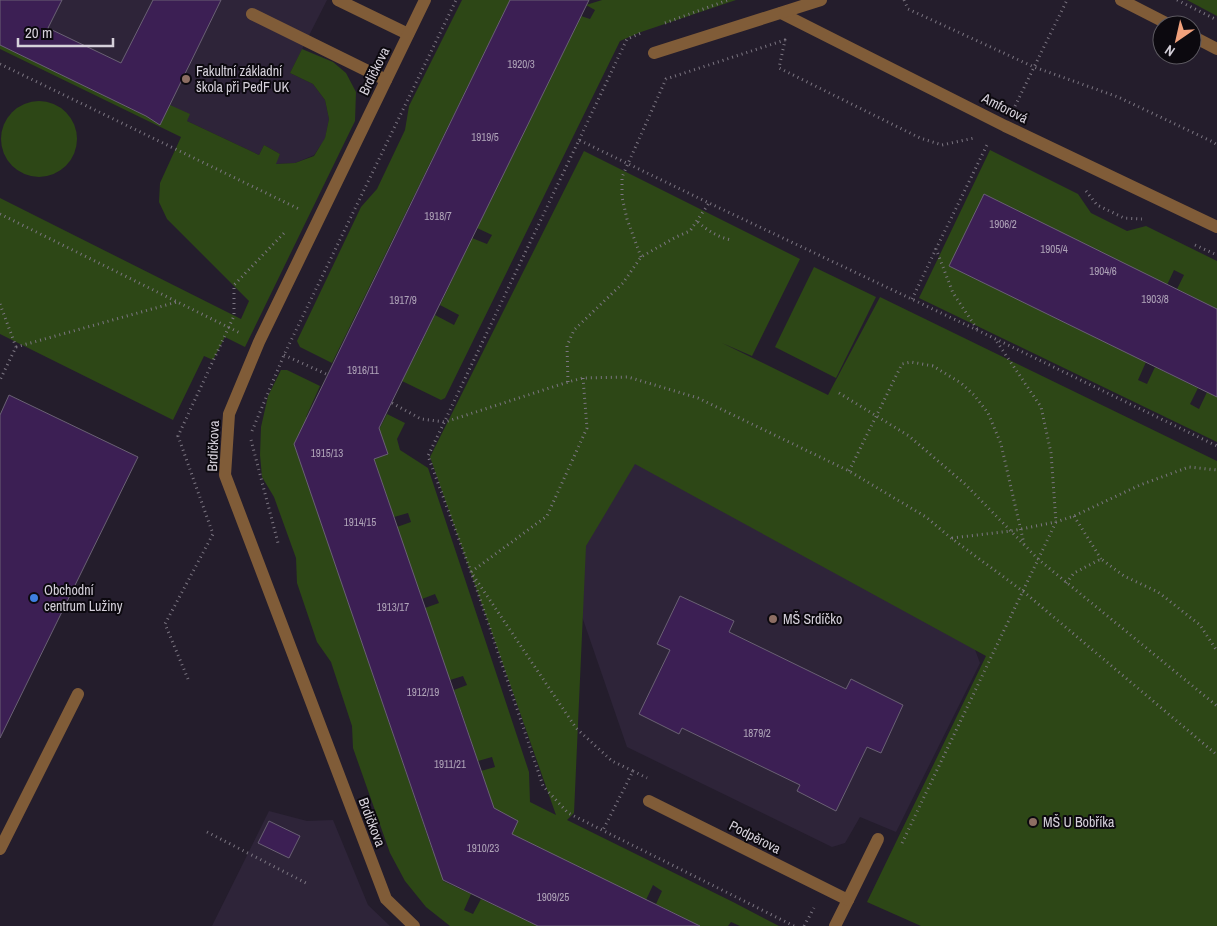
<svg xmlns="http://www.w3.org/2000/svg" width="1217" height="926" viewBox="0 0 1217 926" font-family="'Archivo Narrow',sans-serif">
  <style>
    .built { fill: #2e2439 }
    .green { fill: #2d4716 }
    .building { fill: #3c1f54; stroke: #6a6174 }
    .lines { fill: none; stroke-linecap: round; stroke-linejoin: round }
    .path { stroke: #7c7682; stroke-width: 3; stroke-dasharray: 1 4; stroke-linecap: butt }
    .minor { stroke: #805c38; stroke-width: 12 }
    .education-dot { fill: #8d6e63; stroke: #0c090f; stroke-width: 2 }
    .shop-dot { fill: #3f7fe0; stroke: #0c090f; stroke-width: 2 }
    .labels { text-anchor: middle; stroke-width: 4; stroke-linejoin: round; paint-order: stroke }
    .number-label { font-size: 11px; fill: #afa4b8 }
    .poi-label { font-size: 14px; fill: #d5d0da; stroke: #0c090f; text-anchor: start }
    .street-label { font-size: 14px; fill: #d5d0da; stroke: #0c090f }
  </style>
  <rect width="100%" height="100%" fill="#241d2c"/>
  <g class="built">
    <path d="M 0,0 L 327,0 L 290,73 L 313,84 L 325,100 L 329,119 L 325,139 L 314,155 L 295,163 L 275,164 L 280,154 L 264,145 L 259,155 L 187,121 L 170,105 L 160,125 Z"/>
    <path d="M 610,425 L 947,575 L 980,663 L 896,832 L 860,817 L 845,843 L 832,847 L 627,747 L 556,541 Z"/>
    <path d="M 269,811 L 307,821 L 333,820 L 368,905 L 390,926 L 212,926 Z"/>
  </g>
  <g class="green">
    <path d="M 462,0 L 510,0 L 332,363 L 300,347 L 297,341 L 361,207 L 377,189 L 405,130 L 409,106 Z"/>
    <path d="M 602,0 L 736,0 L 641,32 L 620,41 L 445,398 L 441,400 L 402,381 L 435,315 L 454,325 L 459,315 L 440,305 L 472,238 L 487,244 L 492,235 L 477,228 L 581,16 L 590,19 L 595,10 L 586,5 Z"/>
    <path d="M 1187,0 L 1217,0 L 1217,16 Z"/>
    <path d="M 0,45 L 160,123 L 160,125 L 170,105 L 190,114 L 187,121 L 259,155 L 264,145 L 280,154 L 276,164 L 295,163 L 314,156 L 325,138 L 329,119 L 325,100 L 313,84 L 290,73 L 302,49 L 333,62 L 346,73 L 356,92 L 355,121 L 245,347 L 225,337 L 213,360 L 204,356 L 173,420 L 0,334 L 0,198 L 241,319 L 249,301 L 167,219 L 159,202 L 160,183 L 181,137 L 0,49 Z"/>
    <circle cx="39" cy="139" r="38"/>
    <path d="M 990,150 L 1078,194 L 1091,213 L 1127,231 L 1146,226 L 1217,261 L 1217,309 L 1177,289 L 1184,275 L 1174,270 L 1167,285 L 949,266 L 1146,362 L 1138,380 L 1147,384 L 1155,367 L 1198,388 L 1190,404 L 1199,409 L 1207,392 L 1217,397 L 1217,442 L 919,298 Z"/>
    <path d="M 584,151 L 800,259 L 752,356 L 722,343 L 828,395 L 880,297 L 1217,461 L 1217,926 L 921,926 L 867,902 L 986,656 L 635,464 L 586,546 L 574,813 L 567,820 L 733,902 L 779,926 L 740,926 L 731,922 L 728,926 L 700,926 L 656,904 L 662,891 L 653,885 L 646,900 L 501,829 L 481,771 L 495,767 L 492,757 L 478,761 L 454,690 L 467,685 L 463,676 L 450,680 L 425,608 L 439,603 L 435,594 L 422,599 L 397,527 L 411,522 L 408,513 L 394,517 L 374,459 L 388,454 L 385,445 L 370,447 L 387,414 L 405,423 L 397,439 L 400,450 L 428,468 L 529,772 L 530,802 L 556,815 L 430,457 Z"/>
    <path d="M 814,267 L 876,297 L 836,378 L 775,347 Z"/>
    <path d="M 281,370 L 287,370 L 320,386 L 306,417 L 318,422 L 322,433 L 294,443 L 433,852 L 445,848 L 455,854 L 443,881 L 471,894 L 464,910 L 473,914 L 481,899 L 538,926 L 450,926 L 426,907 L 405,881 L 390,853 L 353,748 L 352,726 L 331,662 L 317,642 L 297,583 L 296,558 L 274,497 L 262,477 L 260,455 L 261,427 L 268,396 Z"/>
  </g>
  <g class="building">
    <path d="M 0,0 L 62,0 L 48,28 L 121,63 L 153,0 L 221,0 L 160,125 L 146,116 L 0,45 Z"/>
    <path d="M 510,0 L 589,0 L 379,428 L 388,454 L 374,459 L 494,808 L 518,821 L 512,834 L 700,926 L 538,926 L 443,880 L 294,444 Z"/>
    <path d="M 984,194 L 1217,309 L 1217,397 L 949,266 Z"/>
    <path d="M 9,395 L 138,457 L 0,738 L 0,415 Z"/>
    <path d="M 680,596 L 734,621 L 729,632 L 846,689 L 851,679 L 903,705 L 881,753 L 867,747 L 836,811 L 797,791 L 800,785 L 682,728 L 679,734 L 639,714 L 670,650 L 657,644 Z"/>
    <path d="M 269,821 L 300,836 L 289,858 L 258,843 Z"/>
  </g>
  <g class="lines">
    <g class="path">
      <path d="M 904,0 L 908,9 L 1034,67 L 1118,97 L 1213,142 L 1217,145"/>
      <path d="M 1177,0 L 1217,20"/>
      <path d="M 665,23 L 728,0"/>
      <path d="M 0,64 L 299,209"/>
      <path d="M 1015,106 L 1067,0"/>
      <path d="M 579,140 L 627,39 L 641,33"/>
      <path d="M 1086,191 L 1097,205 L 1124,218 L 1142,219"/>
      <path d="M 0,214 L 240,333"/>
      <path d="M 698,222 C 708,231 718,237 731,240"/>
      <path d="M 1195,245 L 1217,255"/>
      <path d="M 641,257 L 627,219 L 622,197 L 622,177 L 666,79 L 785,40 L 779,68 L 920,138 L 942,145 L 974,138"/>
      <path d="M 912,299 L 936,249"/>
      <path d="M 0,304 L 16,347 L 0,380"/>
      <path d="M 977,329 L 953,293 L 936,249 L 988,143"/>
      <path d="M 16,347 L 177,302"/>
      <path d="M 284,355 L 326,374"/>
      <path d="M 583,378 L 587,428 L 547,516 L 471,572 L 576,728 L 612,761 L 633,771 L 603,830"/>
      <path d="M 568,382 L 567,346 L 574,330 L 623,283 L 641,257 L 676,237 L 690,231 L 709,203"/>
      <path d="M 839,393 L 909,436 L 966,485 L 1038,559 L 1217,706"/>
      <path d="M 392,403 L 421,419 L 445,422 L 568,382 L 583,378 L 628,377 L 698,398 L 849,471 L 926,517 L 951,538 L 1024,592 L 1217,755"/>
      <path d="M 252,431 L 284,355 L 456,0"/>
      <path d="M 251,440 L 278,543"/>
      <path d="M 849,471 L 902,364 L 911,362 L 933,366 L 961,383 L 974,395 L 988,413 L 1001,444 L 1024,544"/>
      <path d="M 1074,516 L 1101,559"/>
      <path d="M 952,538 L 1011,531 L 1056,522 L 1074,516 L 1140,485 L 1189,467 L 1217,470"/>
      <path d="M 1066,583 L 1074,573 L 1101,559 L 1124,576 L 1158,592 L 1200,625 L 1217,651"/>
      <path d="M 188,679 L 165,624 L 213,534 L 178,436 L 234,316 L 234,285 L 286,231"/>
      <path d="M 633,771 L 647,778"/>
      <path d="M 207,832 L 306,883"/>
      <path d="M 902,843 L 1056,522 L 1051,453 L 1041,407 L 995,339"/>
      <path d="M 794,926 L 568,813 L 543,786 L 471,572 L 428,456 L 579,140 L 709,203 L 977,330 L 1217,446"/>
      <path d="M 804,926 L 814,908"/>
    </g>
    <g class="minor">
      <path d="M 338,0 L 408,34"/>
      <path d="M 1121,0 L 1170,25"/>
      <path d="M 781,13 L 1005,126 L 1217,227"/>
      <path d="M 252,14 L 386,80"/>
      <path d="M 1192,36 L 1217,49"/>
      <path d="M 654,53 L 821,0"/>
      <path d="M 649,801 L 848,900 L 835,926"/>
      <path d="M 0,849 L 78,694"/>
      <path d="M 848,900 L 878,839"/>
      <path d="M 414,926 L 386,899 L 225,475 L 229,414 L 259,342 L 425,0"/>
    </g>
  </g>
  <g class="education-dot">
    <circle cx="186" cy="79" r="5"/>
    <circle cx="773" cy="619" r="5"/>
    <circle cx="1033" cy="822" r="5"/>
  </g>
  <circle class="shop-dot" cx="34" cy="598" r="5"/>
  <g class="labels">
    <g class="number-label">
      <text x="521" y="68">1920/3</text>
      <text x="485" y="141">1919/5</text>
      <text x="438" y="220">1918/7</text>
      <text x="1003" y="228">1906/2</text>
      <text x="1054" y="253">1905/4</text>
      <text x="1103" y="275">1904/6</text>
      <text x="1155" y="303">1903/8</text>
      <text x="403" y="304">1917/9</text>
      <text x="363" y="374">1916/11</text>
      <text x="327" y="457">1915/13</text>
      <text x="360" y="526">1914/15</text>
      <text x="393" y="611">1913/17</text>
      <text x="423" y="696">1912/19</text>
      <text x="757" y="737">1879/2</text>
      <text x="450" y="768">1911/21</text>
      <text x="483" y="852">1910/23</text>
      <text x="553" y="901">1909/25</text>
    </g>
    <g class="poi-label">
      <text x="196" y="76">Fakultní základní<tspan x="196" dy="16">škola při PedF UK</tspan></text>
      <text x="44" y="595">Obchodní<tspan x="44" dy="16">centrum Lužiny</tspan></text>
      <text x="783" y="624">MŠ Srdíčko</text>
      <text x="1043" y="827">MŠ U Bobříka</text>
    </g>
    <g class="street-label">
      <text transform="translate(374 71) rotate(-64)" y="5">Brdičkova</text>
      <text transform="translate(1005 108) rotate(27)" y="5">Amforová</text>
      <text transform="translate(213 446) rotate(-88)" y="5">Brdičkova</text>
      <text transform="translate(372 822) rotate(69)" y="5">Brdičkova</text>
      <text transform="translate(755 837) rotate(27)" y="5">Podpěrova</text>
    </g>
  </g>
  <g transform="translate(1177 40) rotate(214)"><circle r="24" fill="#0c090f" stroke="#5c5960"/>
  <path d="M0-4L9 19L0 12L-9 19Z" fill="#f1a17c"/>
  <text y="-8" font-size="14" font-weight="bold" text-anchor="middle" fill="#d5d0da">N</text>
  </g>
  <path d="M18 38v8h95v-8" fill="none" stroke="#d5d0da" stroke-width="2.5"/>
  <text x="25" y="38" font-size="15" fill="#d5d0da" stroke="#0c090f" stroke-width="4" paint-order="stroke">20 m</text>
</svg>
